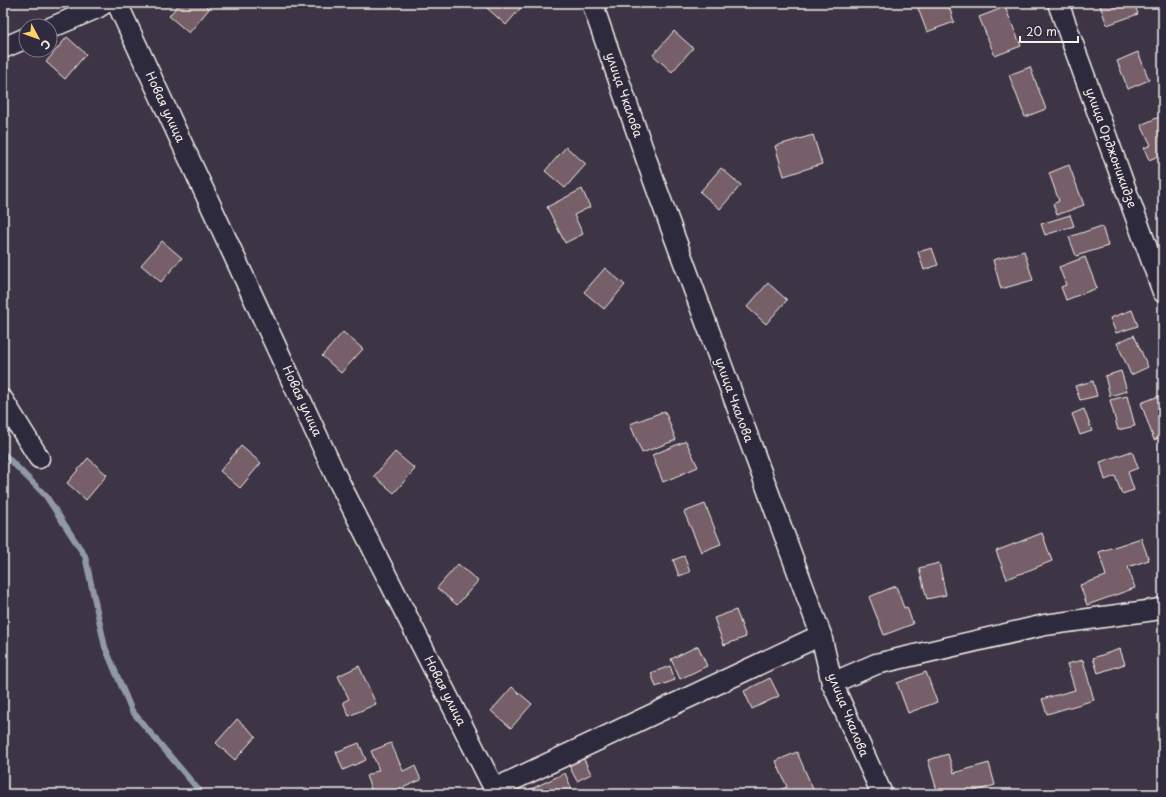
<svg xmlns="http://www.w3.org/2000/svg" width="1166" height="797" viewBox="0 0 1166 797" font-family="'Playpen Sans',sans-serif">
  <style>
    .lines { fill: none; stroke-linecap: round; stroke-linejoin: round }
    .stream { stroke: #9099a4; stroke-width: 6 }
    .building { fill: #765e68; stroke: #f4f1e8 }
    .minor-casing { stroke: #f4f1e8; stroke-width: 23 }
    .minor { stroke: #2f2a3d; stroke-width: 20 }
    .labels { text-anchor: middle; stroke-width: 3.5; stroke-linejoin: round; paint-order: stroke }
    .street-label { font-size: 12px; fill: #f4f1e8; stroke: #2f2a3d }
  </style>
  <rect width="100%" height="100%" fill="#3d3446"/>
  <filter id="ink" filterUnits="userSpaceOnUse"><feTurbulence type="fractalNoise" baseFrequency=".025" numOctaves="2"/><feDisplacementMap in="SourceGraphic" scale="8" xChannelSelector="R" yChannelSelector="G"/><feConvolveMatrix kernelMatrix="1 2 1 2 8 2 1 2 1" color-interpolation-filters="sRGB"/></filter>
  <g filter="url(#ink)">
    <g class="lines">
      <path class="stream" d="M 3,453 L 46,496 L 85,556 L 105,647 L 132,711 L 202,794"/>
    </g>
    <g class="building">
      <path d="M 180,3 L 203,3 L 209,9 L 189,33 L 169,16 Z"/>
      <path d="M 491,3 L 525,3 L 506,25 L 487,8 Z"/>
      <path d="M 916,3 L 948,3 L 954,22 L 927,32 Z"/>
      <path d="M 1099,3 L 1134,3 L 1138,14 L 1107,25 Z"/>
      <path d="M 1005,7 L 1021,46 L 995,56 L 979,17 Z"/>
      <path d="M 674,31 L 693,48 L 672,72 L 653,55 Z"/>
      <path d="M 67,37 L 86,54 L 65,79 L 46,62 Z"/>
      <path d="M 1138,52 L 1149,80 L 1128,89 L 1117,61 Z"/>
      <path d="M 1030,67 L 1046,109 L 1025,117 L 1009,75 Z"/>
      <path d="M 1161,116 L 1163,120 L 1163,154 L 1149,160 L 1144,148 L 1151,145 L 1141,125 Z"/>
      <path d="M 813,135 L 822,164 L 784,176 L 775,146 Z"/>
      <path d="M 566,147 L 586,164 L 565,188 L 545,171 Z"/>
      <path d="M 1069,165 L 1084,205 L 1057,215 L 1053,204 L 1059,201 L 1049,173 Z"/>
      <path d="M 721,168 L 741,185 L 720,209 L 700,192 Z"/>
      <path d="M 582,189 L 590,207 L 574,215 L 583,234 L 565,243 L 547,207 Z"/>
      <path d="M 1070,215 L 1074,226 L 1045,235 L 1041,224 Z"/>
      <path d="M 1102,226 L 1108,246 L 1076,256 L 1069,237 Z"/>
      <path d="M 162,241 L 182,258 L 161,282 L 141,265 Z"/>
      <path d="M 932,248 L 938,265 L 924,270 L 918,252 Z"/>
      <path d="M 1024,251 L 1033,280 L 1001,289 L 993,260 Z"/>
      <path d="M 1085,257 L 1097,288 L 1066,300 L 1061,287 L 1066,285 L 1059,267 Z"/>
      <path d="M 605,268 L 625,285 L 604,309 L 584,292 Z"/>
      <path d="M 768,283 L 787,300 L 766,324 L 747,307 Z"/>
      <path d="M 1132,310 L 1138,326 L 1116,333 L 1110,318 Z"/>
      <path d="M 343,332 L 363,349 L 341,373 L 322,356 Z"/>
      <path d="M 1134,335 L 1148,367 L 1131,375 L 1117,343 Z"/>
      <path d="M 1121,371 L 1127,391 L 1110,396 L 1105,376 Z"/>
      <path d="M 1093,381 L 1097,396 L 1080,400 L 1075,386 Z"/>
      <path d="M 1127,396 L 1135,426 L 1118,430 L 1110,400 Z"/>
      <path d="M 1159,396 L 1163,408 L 1163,436 L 1154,440 L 1141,403 Z"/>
      <path d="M 1084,409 L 1092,431 L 1080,435 L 1072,414 Z"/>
      <path d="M 665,411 L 676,440 L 642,453 L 630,424 Z"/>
      <path d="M 686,441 L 698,467 L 663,482 L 652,455 Z"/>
      <path d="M 241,446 L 261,463 L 240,488 L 220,471 Z"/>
      <path d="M 1132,451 L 1138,468 L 1128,472 L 1134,490 L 1122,494 L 1115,476 L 1105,480 L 1100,462 Z"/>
      <path d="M 395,452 L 415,469 L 394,493 L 374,476 Z"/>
      <path d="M 88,458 L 107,475 L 86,500 L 67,483 Z"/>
      <path d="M 705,504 L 721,544 L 701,552 L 684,512 Z"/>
      <path d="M 1042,533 L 1052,561 L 1007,579 L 996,551 Z"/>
      <path d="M 1141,538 L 1149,560 L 1128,567 L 1135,588 L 1087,605 L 1080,585 L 1106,576 L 1099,552 Z"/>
      <path d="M 684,556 L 690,572 L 679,576 L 673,560 Z"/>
      <path d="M 939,563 L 946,595 L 927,599 L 919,568 Z"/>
      <path d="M 458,564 L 478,581 L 457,605 L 437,588 Z"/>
      <path d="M 896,586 L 904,608 L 907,607 L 913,624 L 884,635 L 869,597 Z"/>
      <path d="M 736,610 L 746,637 L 724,645 L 714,618 Z"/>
      <path d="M 698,646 L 707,666 L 680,679 L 671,659 Z"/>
      <path d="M 1120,649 L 1125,664 L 1098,673 L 1093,658 Z"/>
      <path d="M 1083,660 L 1094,700 L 1047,714 L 1042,699 L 1075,690 L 1067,664 Z"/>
      <path d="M 359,666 L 376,704 L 349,716 L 343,702 L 349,699 L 338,676 Z"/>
      <path d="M 670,666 L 675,680 L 656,687 L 651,673 Z"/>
      <path d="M 926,672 L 937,702 L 908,713 L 897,683 Z"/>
      <path d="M 770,678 L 779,696 L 752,709 L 744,691 Z"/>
      <path d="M 512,687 L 532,704 L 511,728 L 491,711 Z"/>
      <path d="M 237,719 L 256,736 L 235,760 L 216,743 Z"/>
      <path d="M 359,743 L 366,760 L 343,770 L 336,752 Z"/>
      <path d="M 391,743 L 403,771 L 415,766 L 421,780 L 388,794 L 373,794 L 366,776 L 379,770 L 371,751 Z"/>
      <path d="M 797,752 L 815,794 L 770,794 L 787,787 L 776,761 Z"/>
      <path d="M 948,754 L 954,773 L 989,763 L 995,785 L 966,794 L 938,794 L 928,760 Z"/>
      <path d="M 583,757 L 591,774 L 577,781 L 568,764 Z"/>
      <path d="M 565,773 L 574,794 L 531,794 L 529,790 Z"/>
    </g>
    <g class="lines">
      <defs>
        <g id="minor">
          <path d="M 117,3 L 335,474 L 497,794"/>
          <path d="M 592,3 L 655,184 L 821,635 L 832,683 L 882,794"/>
          <path d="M 1058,3 L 1163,292"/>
          <path d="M 50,28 L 97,8 L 105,3"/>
          <path d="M 3,48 L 26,38"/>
          <path d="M 3,400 L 39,458"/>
          <path d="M 832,683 L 876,664 L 1045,625 L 1154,610 L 1163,608"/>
          <path d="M 494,789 L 821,635"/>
        </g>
      </defs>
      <use href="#minor" class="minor-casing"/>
      <use href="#minor" class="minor"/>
    </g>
  </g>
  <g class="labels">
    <g class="street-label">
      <text transform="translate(624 95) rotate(71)" y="4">улица Чкалова</text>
      <text transform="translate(165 107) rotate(65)" y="4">Новая улица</text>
      <text transform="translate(1111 148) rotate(70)" y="4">улица Орджоникидзе</text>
      <text transform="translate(734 400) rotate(70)" y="4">улица Чкалова</text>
      <text transform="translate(302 401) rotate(65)" y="4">Новая улица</text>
      <text transform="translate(445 691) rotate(63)" y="4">Новая улица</text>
      <text transform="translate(848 715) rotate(68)" y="4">улица Чкалова</text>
    </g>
  </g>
  <rect width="1166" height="797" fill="none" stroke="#2f2a3d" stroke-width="16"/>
  <rect x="8" y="8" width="1150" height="781" fill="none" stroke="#f4f1e8" stroke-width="1.5" filter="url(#ink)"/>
  <g transform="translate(38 38) rotate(131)"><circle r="19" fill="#2f2a3d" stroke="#7e7a81"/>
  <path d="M0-3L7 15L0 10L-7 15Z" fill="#ffd166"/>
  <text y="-6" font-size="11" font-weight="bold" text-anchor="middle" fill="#f4f1e8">С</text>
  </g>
  <path d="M1020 36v6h58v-6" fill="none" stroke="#f4f1e8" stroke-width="2"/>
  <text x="1026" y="36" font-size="12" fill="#f4f1e8" stroke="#2f2a3d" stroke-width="3" paint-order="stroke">20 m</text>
</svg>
